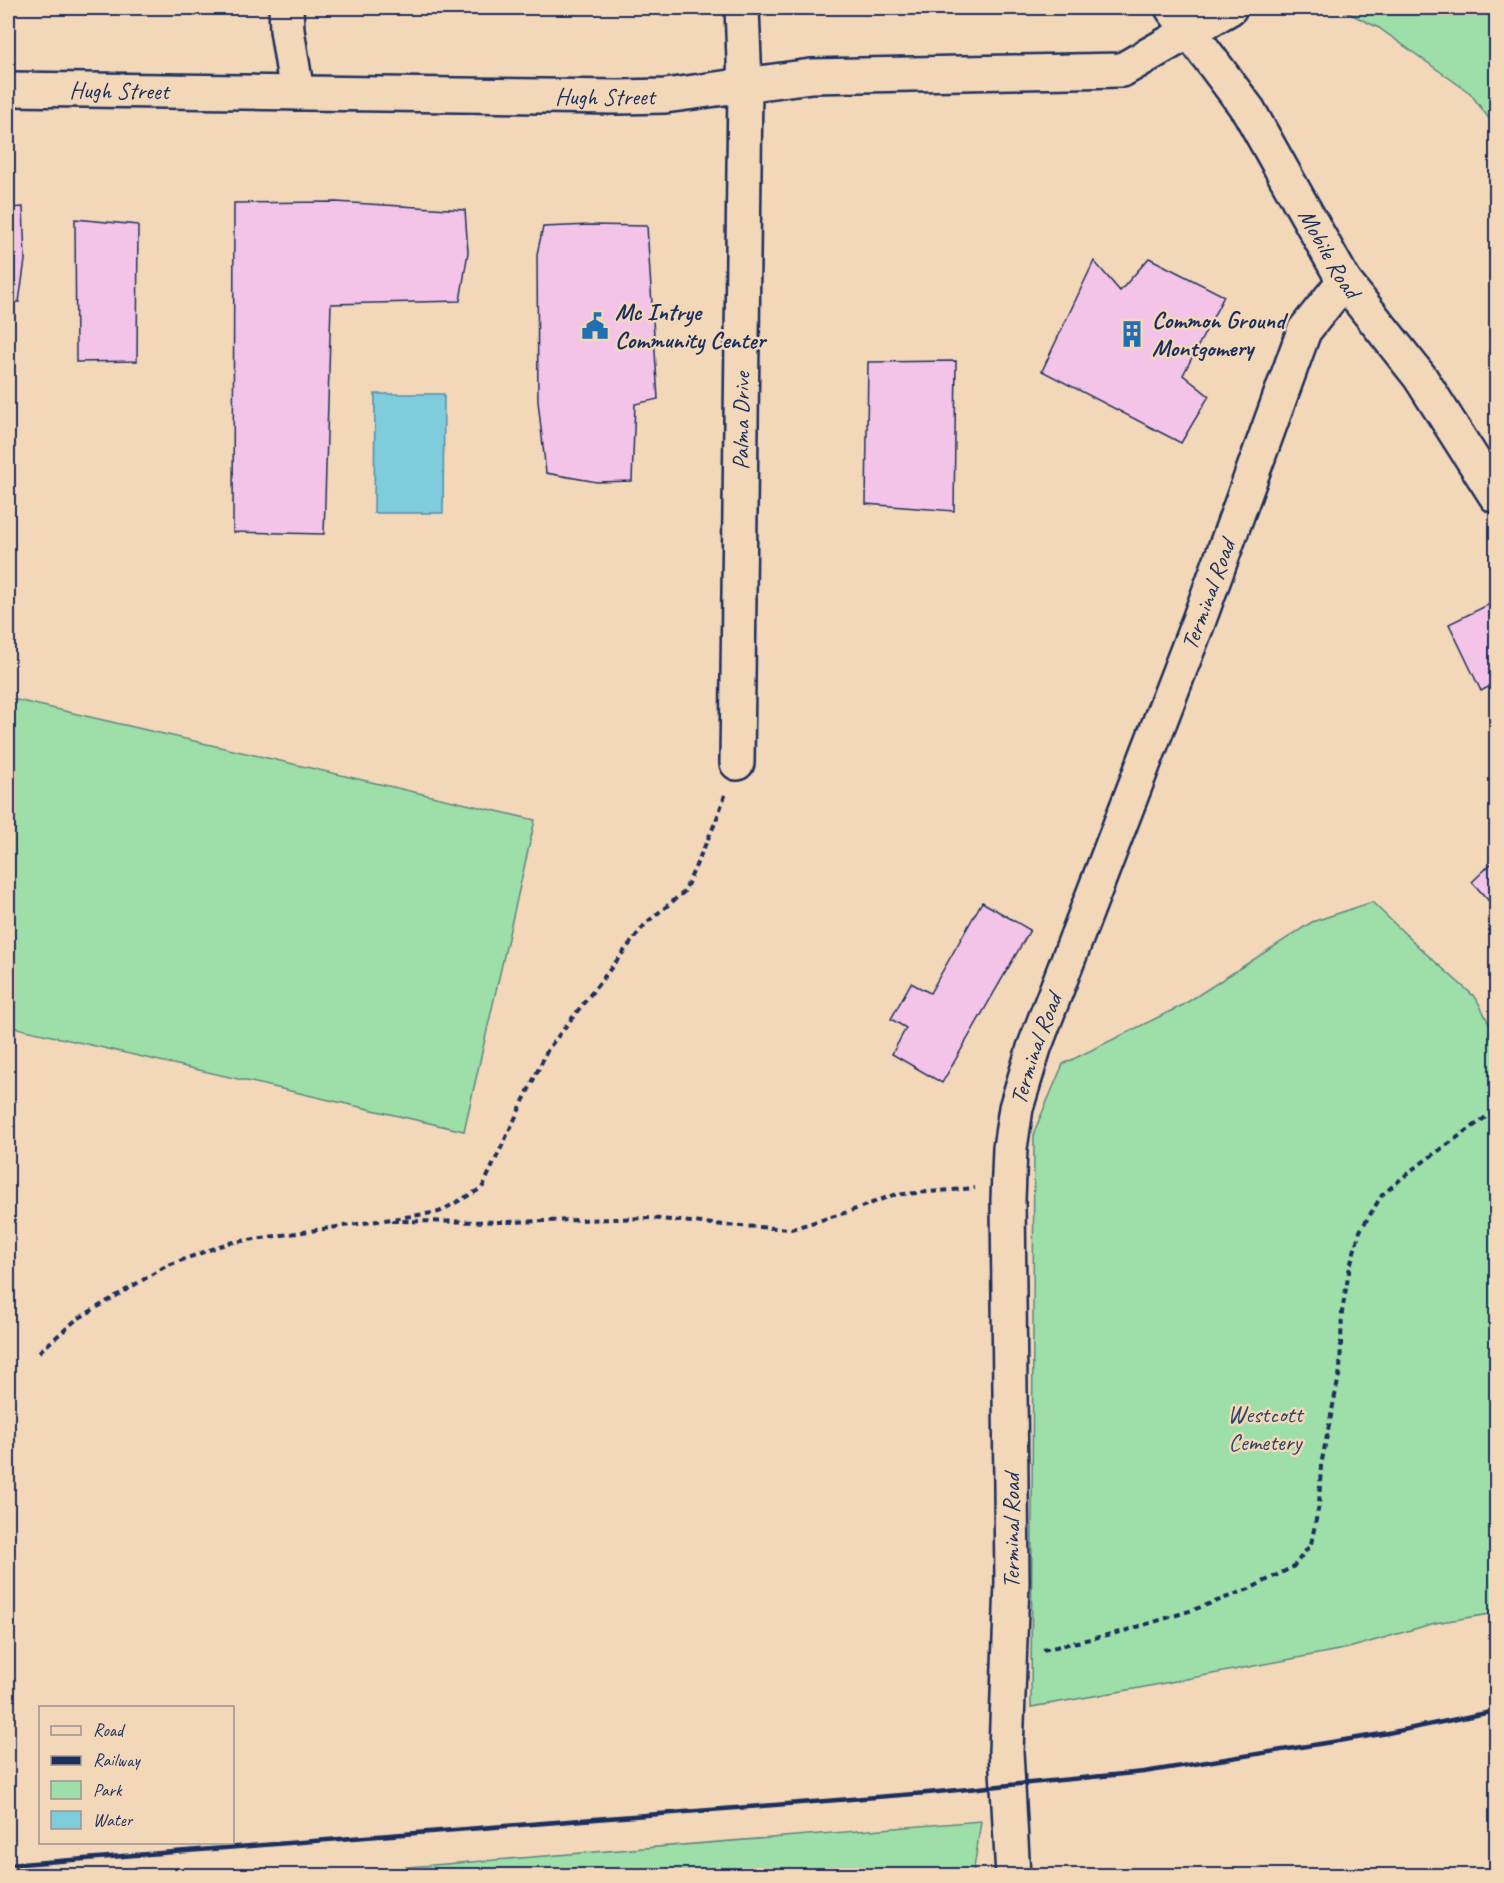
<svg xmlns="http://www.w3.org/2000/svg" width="1504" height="1883" viewBox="0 0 1504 1883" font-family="Caveat,sans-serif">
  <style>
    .green { fill: #9edea8; stroke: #5c8683; stroke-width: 1.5 }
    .water { fill: #7eccdc; stroke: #568daa; stroke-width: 1.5 }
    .building { fill: #f3c4e7; stroke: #1b2f5e; stroke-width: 1.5 }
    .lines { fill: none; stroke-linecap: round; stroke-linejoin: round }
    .street-casing { stroke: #1b2f5e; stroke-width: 38 }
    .secondary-casing { stroke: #1b2f5e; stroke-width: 38 }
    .path { stroke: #1b2f5e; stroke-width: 4; stroke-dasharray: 6 4.5; stroke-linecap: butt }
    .street { stroke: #f2d7b9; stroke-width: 33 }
    .secondary { stroke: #f2d7b9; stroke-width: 33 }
    .rail { stroke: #1b2f5e; stroke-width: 4.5 }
    .labels { text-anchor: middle; stroke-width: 5; stroke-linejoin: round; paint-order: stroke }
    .street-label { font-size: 24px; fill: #1b2f5e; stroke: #f2d7b9 }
    .poi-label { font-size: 24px; font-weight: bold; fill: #1b2f5e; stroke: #f2d7b9; text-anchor: start }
    .park-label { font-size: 24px; fill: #2f4969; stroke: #f2d7b9 }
  </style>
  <rect width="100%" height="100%" fill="#f2d7b9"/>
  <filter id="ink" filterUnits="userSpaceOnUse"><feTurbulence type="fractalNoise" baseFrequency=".0167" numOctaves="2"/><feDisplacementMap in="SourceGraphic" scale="12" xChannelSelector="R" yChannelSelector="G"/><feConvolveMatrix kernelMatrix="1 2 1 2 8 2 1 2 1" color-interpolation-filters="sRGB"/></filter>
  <g filter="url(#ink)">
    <g class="green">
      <path d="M 1338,8 L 1496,8 L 1496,128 L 1470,93 L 1379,28 Z"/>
      <path d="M 8,698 L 535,820 L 464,1131 L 8,1026 Z"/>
      <path d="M 1372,902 L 1423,951 L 1476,998 L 1496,1037 L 1496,1613 L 1435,1623 L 1349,1648 L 1134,1689 L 1031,1707 L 1034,1132 L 1063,1064 L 1183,1005 L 1312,922 Z"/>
      <path d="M 981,1821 L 973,1875 L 309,1875 Z"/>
    </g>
    <path class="water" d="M 375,394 L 444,394 L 443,513 L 374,513 Z"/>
    <g class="building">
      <path d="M 519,8 L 557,8 L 557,10 L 519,11 Z"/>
      <path d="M 336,202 L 465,210 L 468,252 L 460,301 L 331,304 L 324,534 L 233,532 L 234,203 Z"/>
      <path d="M 23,207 L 25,260 L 19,302 L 8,302 L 8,208 Z"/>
      <path d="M 75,219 L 138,225 L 137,361 L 76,362 Z"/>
      <path d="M 591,225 L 647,226 L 658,399 L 635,404 L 632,481 L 597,482 L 546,473 L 538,401 L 537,254 L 543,227 Z"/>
      <path d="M 1149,258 L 1224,296 L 1183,375 L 1209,396 L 1181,443 L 1042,371 L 1094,261 L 1120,291 Z"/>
      <path d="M 956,361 L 954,511 L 866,504 L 868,362 Z"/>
      <path d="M 1496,601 L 1496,683 L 1481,691 L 1449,624 Z"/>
      <path d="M 1496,859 L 1496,909 L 1472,882 Z"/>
      <path d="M 982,902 L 1030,930 L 942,1083 L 892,1054 L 906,1028 L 891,1019 L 911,983 L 930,993 Z"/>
    </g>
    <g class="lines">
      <defs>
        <g id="street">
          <path d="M 286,8 L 287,30 L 297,93"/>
          <path id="s1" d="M 8,89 L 618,97 L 665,96 L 811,76 L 1122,70 L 1190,31"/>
          <path id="s2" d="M 737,763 L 745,85 L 742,8"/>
          <path id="s3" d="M 1013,1876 L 1006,1752 L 1012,1582 L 1008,1200 L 1010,1148 L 1016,1108 L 1034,1048 L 1199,620 L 1304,331 L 1344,281"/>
        </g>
        <g id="secondary">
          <path id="s4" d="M 1172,8 L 1249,111 L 1344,281 L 1420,377 L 1496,496"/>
          <path d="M 1190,31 L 1230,8"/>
        </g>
      </defs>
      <use href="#street" class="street-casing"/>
      <use href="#secondary" class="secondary-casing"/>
      <g class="path">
        <path d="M 392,1221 L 508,1222 L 650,1218 L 724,1225 L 791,1229 L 848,1212 L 893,1195 L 975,1188"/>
        <path d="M 39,1352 L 76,1320 L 166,1266 L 228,1243 L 439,1212 L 482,1188 L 548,1049 L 646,923 L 684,892 L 716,821 L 725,795"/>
        <path d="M 1043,1650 L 1124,1631 L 1193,1610 L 1249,1589 L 1293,1567 L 1311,1544 L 1319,1505 L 1321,1465 L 1340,1371 L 1342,1312 L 1350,1266 L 1360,1231 L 1382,1195 L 1413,1169 L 1496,1110"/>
      </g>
      <use href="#street" class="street"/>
      <use href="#secondary" class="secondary"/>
      <path class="rail" d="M 8,1865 L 927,1793 L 1144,1772 L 1388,1733 L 1496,1711"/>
    </g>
  </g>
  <defs>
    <symbol id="civic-bare" viewBox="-9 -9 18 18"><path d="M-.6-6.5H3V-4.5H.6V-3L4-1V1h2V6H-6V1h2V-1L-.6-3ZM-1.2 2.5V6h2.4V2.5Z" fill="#1f6fb2" stroke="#f2d7b9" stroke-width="2.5" paint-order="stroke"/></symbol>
    <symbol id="building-bare" viewBox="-9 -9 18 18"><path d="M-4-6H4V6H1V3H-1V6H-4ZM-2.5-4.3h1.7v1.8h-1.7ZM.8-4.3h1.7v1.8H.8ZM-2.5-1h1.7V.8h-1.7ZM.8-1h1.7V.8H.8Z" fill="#1f6fb2" stroke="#f2d7b9" stroke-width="2.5" paint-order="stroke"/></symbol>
  </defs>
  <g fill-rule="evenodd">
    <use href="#civic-bare" x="576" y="307" width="38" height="38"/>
    <use href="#building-bare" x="1113" y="315" width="38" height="38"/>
  </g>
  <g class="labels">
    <g class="street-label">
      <text dy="8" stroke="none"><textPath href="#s1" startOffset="111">Hugh Street</textPath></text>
      <text dy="8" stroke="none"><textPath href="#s1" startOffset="597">Hugh Street</textPath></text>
      <text dy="8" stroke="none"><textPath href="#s4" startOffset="292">Mobile Road</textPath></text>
      <text dy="8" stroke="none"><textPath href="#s2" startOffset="342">Palma Drive</textPath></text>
      <text dy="8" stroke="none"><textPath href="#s3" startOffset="1317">Terminal Road</textPath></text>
      <text dy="8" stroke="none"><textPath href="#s3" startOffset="831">Terminal Road</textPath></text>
      <text transform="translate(1011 1531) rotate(-90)" y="8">Terminal Road</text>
    </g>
    <g class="poi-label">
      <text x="615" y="320">Mc Intrye<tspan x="615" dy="28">Community Center</tspan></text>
      <text x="1152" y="328">Common Ground<tspan x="1152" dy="28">Montgomery</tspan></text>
    </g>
    <g class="park-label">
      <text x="1265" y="1422">Westcott<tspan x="1265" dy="28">Cemetery</tspan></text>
    </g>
  </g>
  <rect width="1504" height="1883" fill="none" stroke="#f2d7b9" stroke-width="30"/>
  <rect x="15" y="15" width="1474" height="1853" fill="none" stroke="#1b2f5e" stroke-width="2" filter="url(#ink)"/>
  <rect x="39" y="1706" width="195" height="138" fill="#f2d7b9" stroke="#9c9495" stroke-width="1.5"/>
  <rect x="51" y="1726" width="30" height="9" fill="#f2d7b9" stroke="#9c9495" stroke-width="1.5"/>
  <text x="93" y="1736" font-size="18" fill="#1b2f5e">Road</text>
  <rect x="51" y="1756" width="30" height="9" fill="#1b2f5e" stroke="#9c9495" stroke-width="1.5"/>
  <text x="93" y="1766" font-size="18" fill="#1b2f5e">Railway</text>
  <rect x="51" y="1781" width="30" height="18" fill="#9edea8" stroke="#9c9495" stroke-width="1.5"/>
  <text x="93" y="1796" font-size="18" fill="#1b2f5e">Park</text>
  <rect x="51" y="1811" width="30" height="18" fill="#7eccdc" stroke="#9c9495" stroke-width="1.5"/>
  <text x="93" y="1826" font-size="18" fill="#1b2f5e">Water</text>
</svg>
